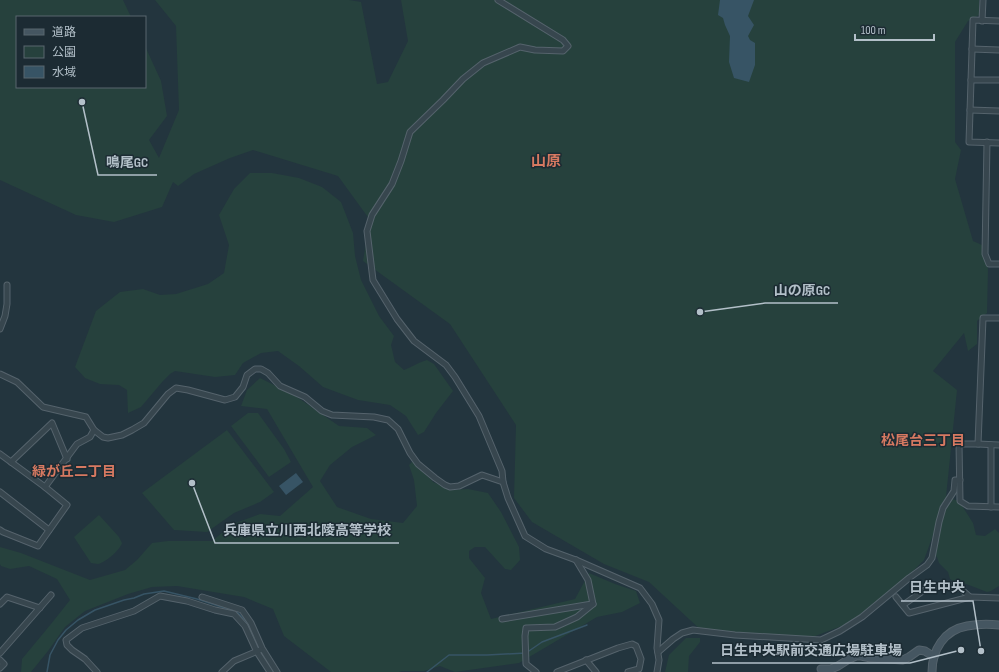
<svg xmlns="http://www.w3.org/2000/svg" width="999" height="672" viewBox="0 0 999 672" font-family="'Sofia Sans Condensed','Noto Sans JP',sans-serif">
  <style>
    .green { fill: #26413d }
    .water { fill: #375465 }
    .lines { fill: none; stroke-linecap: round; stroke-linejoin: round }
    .stream { stroke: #375465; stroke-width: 1.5 }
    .street-casing { stroke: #55636c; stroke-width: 7 }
    .secondary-casing { stroke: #55636c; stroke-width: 9 }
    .street { stroke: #37464e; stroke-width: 5 }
    .secondary { stroke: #455661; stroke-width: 7 }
    .labels { text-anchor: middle; stroke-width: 3; stroke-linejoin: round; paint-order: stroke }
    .neighbourhood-label { font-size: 14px; font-weight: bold; fill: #d67961; stroke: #1c2b33 }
    .quarter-label { font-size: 15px; font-weight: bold; fill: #d67961; stroke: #1c2b33 }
    .leader { fill: none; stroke: #b3c0c9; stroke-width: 1.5 }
    .callout-dot { fill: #b3c0c9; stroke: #1c2b33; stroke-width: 1.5 }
    .callout-label { font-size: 14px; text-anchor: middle; font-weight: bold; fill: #b3c0c9; stroke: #1c2b33; stroke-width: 3; stroke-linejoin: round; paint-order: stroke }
  </style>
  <rect width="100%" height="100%" fill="#23353e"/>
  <g class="green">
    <path d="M 0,0 L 123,0 L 131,17 L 17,17 L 17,87 L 145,87 L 145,46 L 161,81 L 167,116 L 149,140 L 159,158 L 179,110 L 176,26 L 155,0 L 349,0 L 361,2 L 377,84 L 388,82 L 408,41 L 401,0 L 979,0 L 979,15 L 968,21 L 955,42 L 955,142 L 961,150 L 955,179 L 973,241 L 982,245 L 988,269 L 987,313 L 977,321 L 977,344 L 968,351 L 964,333 L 933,371 L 957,390 L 946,497 L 959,501 L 973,523 L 976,535 L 985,536 L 995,529 L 999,533 L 999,586 L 991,591 L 987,592 L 961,582 L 953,581 L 950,579 L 948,572 L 939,563 L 937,557 L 930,550 L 941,513 L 924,560 L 868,616 L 810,638 L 703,632 L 649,582 L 604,564 L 532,522 L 514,498 L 516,425 L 450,324 L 363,261 L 370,220 L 338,176 L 253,150 L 230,158 L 194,174 L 178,186 L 173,182 L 162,207 L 114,222 L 76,215 L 0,180 Z"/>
    <path d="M 250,173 L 272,173 L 299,178 L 322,187 L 341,202 L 353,233 L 355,256 L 361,280 L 379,316 L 394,336 L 391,345 L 395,362 L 404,370 C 412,367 419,362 427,360 L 434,364 L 453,391 L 436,413 L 424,432 L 418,435 L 406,416 L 390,405 L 358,400 L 323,387 L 299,366 L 278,351 L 261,353 L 243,363 L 235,375 L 215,377 L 175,371 L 170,374 L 163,381 L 141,407 L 128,413 L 127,390 L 119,385 L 100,384 L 85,378 L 75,367 L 96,311 L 120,292 L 143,289 L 160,295 L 176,294 L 208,284 L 224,273 L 229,245 L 219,215 L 234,189 Z"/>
    <path d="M 260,378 L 294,395 L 339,426 L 367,428 L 376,435 L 352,447 L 330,465 L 320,481 L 337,507 L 371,519 L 403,523 L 417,506 L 414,480 L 409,465 L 413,461 L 433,482 L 451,490 L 468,489 L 488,493 L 501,512 L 519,547 L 520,560 L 511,570 L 505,569 L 485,547 L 475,547 L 469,551 L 469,558 L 485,578 L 481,593 L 491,619 L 575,599 L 589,573 L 615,584 L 636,591 L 640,603 L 622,612 L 597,617 L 519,663 L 455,672 L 440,666 L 424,671 L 402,671 L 399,672 L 331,672 L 284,636 L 273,609 L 244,597 L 177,586 L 152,587 L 128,594 L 85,611 L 65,627 L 48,651 L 31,672 L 21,672 L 22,659 L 51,624 L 70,600 L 57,579 L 29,566 L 10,569 L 1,566 L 0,564 L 0,547 L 21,553 L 90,580 L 125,570 L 137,560 L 152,543 L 168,541 L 212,541 L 233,524 L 260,514 L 280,516 L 313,487 L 267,409 L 241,406 L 247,390 Z"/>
    <path d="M 248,413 L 258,413 L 284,449 L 291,462 L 269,477 L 231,426 Z"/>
    <path d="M 227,430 L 274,492 L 260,502 L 234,513 L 207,532 L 174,530 L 142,493 Z"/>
    <path d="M 99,515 L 119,537 L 122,543 C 120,550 105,563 98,564 C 96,564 93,563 91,563 L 74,537 Z"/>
    <path d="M 686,638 L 700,638 L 700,642 L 689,656 L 688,672 L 665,672 L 669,655 Z"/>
  </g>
  <g class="water">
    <path d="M 720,0 L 754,0 L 748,16 L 754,25 L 748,36 L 750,40 L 755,43 L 755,65 L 749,82 L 734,78 L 729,62 L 730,36 L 725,25 L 723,18 L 718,15 Z"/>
    <path d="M 296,473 L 303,482 L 286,495 L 279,486 Z"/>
  </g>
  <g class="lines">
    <g class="stream">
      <path d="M 254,640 L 259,648"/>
      <path d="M 261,652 L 274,672"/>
      <path d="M 47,672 L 50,655 L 58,640 L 66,630 L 78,620 L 95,610 L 124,600 L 134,598 L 144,594 L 164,591 L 197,599 L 237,612 L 246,621 L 250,631"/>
      <path d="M 427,672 L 449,655 L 487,655 L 526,653 L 542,642 L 587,625"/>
    </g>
    <defs>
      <g id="street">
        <path d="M 498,0 L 563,40 L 568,46 L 563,51 L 535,50 L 520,47 L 483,63 L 463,79 L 443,100 L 410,132 L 401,161 L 392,184 L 372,215 L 367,231 L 373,280 L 397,319 L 414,341 L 446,365 L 455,377 L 479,416 L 502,471 L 503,482 L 508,498 L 525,536 L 546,549 L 576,560 L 640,588 L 652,604 L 659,620 L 657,648 L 659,660 L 657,672"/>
        <path d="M 982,21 L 983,0"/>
        <path d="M 999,21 L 973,20 L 969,142 L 999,143"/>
        <path d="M 972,49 L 999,50"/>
        <path d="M 971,80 L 999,80"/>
        <path d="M 970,110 L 999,111"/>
        <path d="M 987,142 L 985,254 L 989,264 L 999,264"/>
        <path d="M 999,318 L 983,318 L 978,444 L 959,444 L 960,501 L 968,506 L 999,507"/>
        <path d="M 0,329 L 5,316 L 7,304 L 7,285"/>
        <path d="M 0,374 L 17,382 L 43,407 L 86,417 L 94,430 L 103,437 L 108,438 L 122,435 L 132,430 L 144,423 L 168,394 L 176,388 L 188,390 L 225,400 L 235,397 L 243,387 L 247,375 L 255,369 L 261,369 L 268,373 L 280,386 L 305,397 L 322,411 L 332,415 L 374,417 L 388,420 L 398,429 L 410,453 L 418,464 L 435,478 L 445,485 L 450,487 L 459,486 L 482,475 L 503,482"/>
        <path d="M 978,444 L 999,445"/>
        <path d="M 0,454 L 45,487 L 67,505 L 38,546 L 3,532 L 0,530"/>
        <path d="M 11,462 L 52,423 L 67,459"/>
        <path d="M 45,487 L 77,444 L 90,437 L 94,430"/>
        <path d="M 0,492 L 49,530"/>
        <path d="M 991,507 L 991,445"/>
        <path d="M 576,560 L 588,580 L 593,604"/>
        <path d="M 202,597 L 242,610 L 251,623 L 262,648 L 277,672"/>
        <path d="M 896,597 L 909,613 L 970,597 L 999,598"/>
        <path d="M 0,604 L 7,597 L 40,608"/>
        <path d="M 903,605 L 923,591 L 938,585 L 949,585 L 961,589 L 970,597"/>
        <path d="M 502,619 L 592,604"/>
        <path d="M 658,652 L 673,639 L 682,633 L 693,630 L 735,635 L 821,640 L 840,631 L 862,617 L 909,578 L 927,565 L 932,558 L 939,522 L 943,508 L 954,491 L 955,480 L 960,480"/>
        <path d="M 0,653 L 51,595"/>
        <path d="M 0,660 L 4,664 L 0,668"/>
        <path d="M 586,660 L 596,672"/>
        <path d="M 97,672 L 85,659 L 72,650 L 67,645 L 66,640 L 82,628 L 134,611 L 160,596 L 187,601 L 215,610 L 234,614 L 245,626 L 257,652 L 270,672"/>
        <path d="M 222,672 L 234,661 L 260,650"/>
        <path d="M 536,672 L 526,664 L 525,636 L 526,628 L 555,627 L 577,617 L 593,604"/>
        <path d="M 557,672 L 618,648 L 632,644 L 636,646 L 641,659 L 639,669 L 628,672"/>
      </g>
      <g id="secondary">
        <path d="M 821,669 L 831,669 L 838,666 L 849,659 L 856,656 L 861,656 L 871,658 L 903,660 L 909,657 L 919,650 L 925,651 L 934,657"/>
        <path d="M 932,672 C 932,650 944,630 967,626 C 978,624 989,624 999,625"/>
      </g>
    </defs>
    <use href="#street" class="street-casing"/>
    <use href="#secondary" class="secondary-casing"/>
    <use href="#street" class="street"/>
    <use href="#secondary" class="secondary"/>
  </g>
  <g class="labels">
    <g class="neighbourhood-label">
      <text x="923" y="445">松尾台三丁目</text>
      <text x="74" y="476">緑が丘二丁目</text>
    </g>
    <g class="quarter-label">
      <text x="546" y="166">山原</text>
    </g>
  </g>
  <path class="leader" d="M82 102L98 175H157M700 312L765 303H838M192 483L215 543H399M981 651L973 601H901M961 650L910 663H712"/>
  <g class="callout-dot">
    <circle cx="82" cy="102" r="4"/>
    <circle cx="700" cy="312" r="4"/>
    <circle cx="192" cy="483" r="4"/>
    <circle cx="981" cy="651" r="4"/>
    <circle cx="961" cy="650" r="4"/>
  </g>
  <g class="callout-label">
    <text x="127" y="167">鳴尾GC</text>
    <text x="802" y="295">山の原GC</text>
    <text x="307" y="535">兵庫県立川西北陵高等学校</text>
    <text x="937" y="592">日生中央</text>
    <text x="811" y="655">日生中央駅前交通広場駐車場</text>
  </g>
  <rect x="16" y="16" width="130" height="72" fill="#1c2b33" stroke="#58676f"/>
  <rect x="24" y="29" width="20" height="6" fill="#455661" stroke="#58676f"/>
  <text x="52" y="36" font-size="12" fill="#b3c0c9">道路</text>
  <rect x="24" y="46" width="20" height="12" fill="#26413d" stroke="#58676f"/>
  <text x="52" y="56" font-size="12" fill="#b3c0c9">公園</text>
  <rect x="24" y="66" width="20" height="12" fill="#375465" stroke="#58676f"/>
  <text x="52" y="76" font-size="12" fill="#b3c0c9">水域</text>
  <path d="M855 34v6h79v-6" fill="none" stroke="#b3c0c9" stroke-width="2"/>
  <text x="861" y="34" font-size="12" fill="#b3c0c9" stroke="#1c2b33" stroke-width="3" paint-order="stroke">100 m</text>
</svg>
